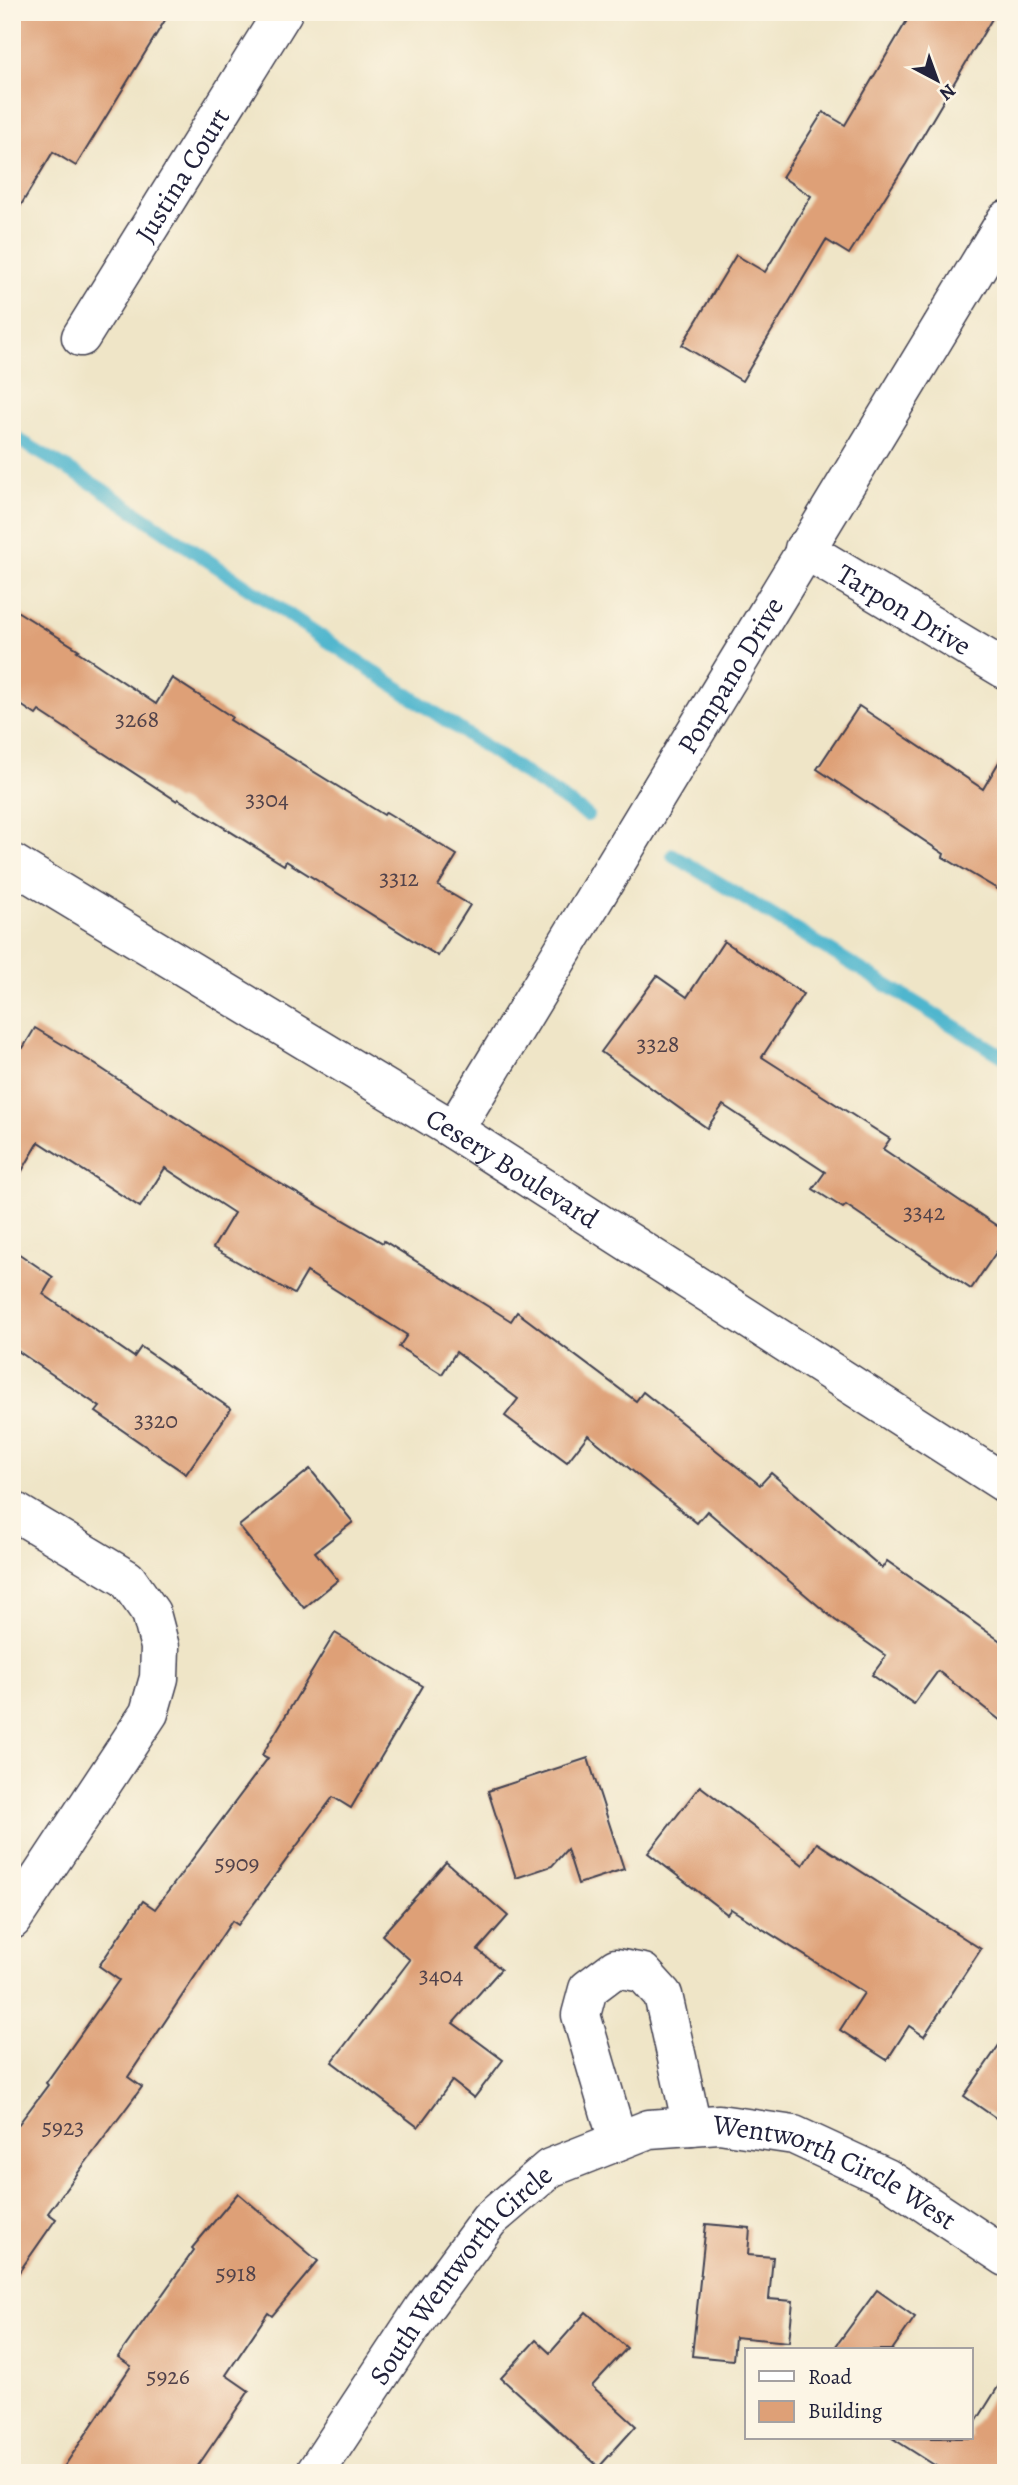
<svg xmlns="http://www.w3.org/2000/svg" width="1018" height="2485" viewBox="0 0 1018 2485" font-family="Alegreya,serif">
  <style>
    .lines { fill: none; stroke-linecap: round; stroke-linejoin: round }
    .stream { stroke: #4fb6ce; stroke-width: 14 }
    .building { fill: #dea077 }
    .street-casing { stroke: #413f50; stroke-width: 41 }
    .secondary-casing { stroke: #413f50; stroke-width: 41 }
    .street { stroke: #fff; stroke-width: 38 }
    .secondary { stroke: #fff; stroke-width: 38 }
    .labels { text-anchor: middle; stroke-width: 5; stroke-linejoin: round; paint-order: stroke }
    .number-label { font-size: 24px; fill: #51424a }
    .street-label { font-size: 28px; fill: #22223b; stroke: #fcf5e5 }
  </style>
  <rect width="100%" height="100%" fill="#fcf5e5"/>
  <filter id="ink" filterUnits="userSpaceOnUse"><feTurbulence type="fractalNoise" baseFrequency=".0143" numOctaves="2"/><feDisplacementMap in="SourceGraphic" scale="14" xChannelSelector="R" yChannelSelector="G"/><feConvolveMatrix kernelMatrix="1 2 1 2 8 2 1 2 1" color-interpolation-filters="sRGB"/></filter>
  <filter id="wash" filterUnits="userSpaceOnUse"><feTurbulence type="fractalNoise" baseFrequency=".00686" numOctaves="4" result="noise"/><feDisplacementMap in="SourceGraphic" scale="28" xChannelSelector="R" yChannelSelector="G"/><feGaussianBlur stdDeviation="1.57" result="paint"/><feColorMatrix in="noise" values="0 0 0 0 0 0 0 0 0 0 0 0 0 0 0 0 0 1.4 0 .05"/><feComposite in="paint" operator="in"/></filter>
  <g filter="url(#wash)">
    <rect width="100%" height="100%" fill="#efe5c7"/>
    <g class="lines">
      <g class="stream">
        <path d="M 12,436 L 100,488 L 587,815"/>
        <path d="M 673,855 L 1006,1058"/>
      </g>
    </g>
    <g id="blocks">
      <g class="building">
        <path d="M 12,12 L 170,12 L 76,166 L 53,152 L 12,220 Z"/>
        <path d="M 912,12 L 996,12 L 906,164 L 849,254 L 826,240 L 742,381 L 682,345 L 736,255 L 765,272 L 811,196 L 782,177 L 823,112 L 845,125 Z"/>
        <path d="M 12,608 L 79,650 L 77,651 L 156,704 L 172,678 L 232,717 L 230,720 L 384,815 L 386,812 L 457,855 L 438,886 L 470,905 L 438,956 L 286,861 L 284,865 L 178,799 L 177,801 L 39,711 L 36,715 L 12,699 Z"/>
        <path d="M 859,706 L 983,789 L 1006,750 L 1006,894 L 943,857 L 944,854 L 817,769 Z"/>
        <path d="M 724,941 L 803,994 L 762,1057 L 890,1139 L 883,1149 L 1006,1232 L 1006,1238 L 971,1289 L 846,1205 L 843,1208 L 813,1189 L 825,1172 L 723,1105 L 707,1128 L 601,1052 L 657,976 L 687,997 Z"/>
        <path d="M 35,1028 L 90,1061 L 245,1163 L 383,1243 L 384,1241 L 511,1321 L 517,1312 L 636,1401 L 643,1392 L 760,1485 L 771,1473 L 882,1568 L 887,1561 L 1006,1645 L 1006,1725 L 938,1671 L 914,1704 L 872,1675 L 886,1656 L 835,1620 L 707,1511 L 697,1523 L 588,1435 L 567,1462 L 505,1416 L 518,1399 L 456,1352 L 442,1374 L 399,1347 L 407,1335 L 307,1272 L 294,1294 L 213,1248 L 234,1213 L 165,1168 L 140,1207 L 39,1142 L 12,1188 L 12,1042 L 23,1048 Z"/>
        <path d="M 12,1249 L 53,1277 L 43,1294 L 134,1357 L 141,1347 L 231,1409 L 186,1474 L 96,1412 L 100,1407 L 12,1347 Z"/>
        <path d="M 310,1469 L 353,1522 L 315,1552 L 338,1580 L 304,1608 L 239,1526 Z"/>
        <path d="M 335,1633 L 423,1686 L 351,1808 L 333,1797 L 238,1925 L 232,1921 L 128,2077 L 142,2087 L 48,2213 L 56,2219 L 12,2282 L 12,2133 L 48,2085 L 46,2083 L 119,1980 L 99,1966 L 143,1901 L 155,1909 L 268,1758 L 262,1755 Z"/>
        <path d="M 588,1758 L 624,1869 L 578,1884 L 567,1849 L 552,1866 L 516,1878 L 488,1791 Z"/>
        <path d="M 700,1786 L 803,1865 L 817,1843 L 981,1949 L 924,2036 L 909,2026 L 887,2060 L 840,2030 L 864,1993 L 731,1909 L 727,1914 L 648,1853 Z"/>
        <path d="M 446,1862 L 508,1916 L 478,1950 L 501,1969 L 453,2023 L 503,2060 L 474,2098 L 452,2081 L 418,2127 L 332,2062 L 410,1960 L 382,1935 Z"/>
        <path d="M 1006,2035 L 1006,2125 L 964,2096 Z"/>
        <path d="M 238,2193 L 318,2261 L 272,2316 L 268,2313 L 226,2375 L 249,2391 L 193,2473 L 60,2473 L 131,2366 L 118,2357 L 194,2250 L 192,2248 Z"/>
        <path d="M 706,2224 L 750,2228 L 748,2255 L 773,2257 L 769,2299 L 793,2301 L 789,2342 L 735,2337 L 733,2360 L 692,2356 Z"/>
        <path d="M 877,2290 L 915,2317 L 892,2350 L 833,2350 Z"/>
        <path d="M 586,2312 L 627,2348 L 592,2386 L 636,2426 L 599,2467 L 501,2378 L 536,2340 L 550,2353 Z"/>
        <path d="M 1006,2374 L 1006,2473 L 947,2473 L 892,2438 L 971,2438 L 971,2430 Z"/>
      </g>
    </g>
  </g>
  <g filter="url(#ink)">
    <use href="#blocks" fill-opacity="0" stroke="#413f50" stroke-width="2"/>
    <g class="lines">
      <defs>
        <g id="street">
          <path id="s1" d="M 81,337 L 283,12"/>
          <path id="s2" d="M 804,549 L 1006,670"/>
          <path id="s3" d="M 454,1130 L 1006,220"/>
          <path d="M 12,1510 L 127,1579 L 151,1613 L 160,1647 L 159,1678 L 149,1713 L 12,1920"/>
          <path d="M 618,2141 L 581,2015 L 588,1989 L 616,1968 L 643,1973 L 663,1995 L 692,2126"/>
          <path id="s4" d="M 315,2473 L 424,2308 L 489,2220 L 550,2168 L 649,2129 L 719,2124 L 794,2135 L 887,2178 L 1006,2257"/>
        </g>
        <g id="secondary">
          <path id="s5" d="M 12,863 L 454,1130 L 1006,1484"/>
        </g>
      </defs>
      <use href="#street" class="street-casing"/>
      <use href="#secondary" class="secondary-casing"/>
      <use href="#street" class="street"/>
      <use href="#secondary" class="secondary"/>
    </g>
  </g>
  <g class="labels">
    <g class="number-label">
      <text x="137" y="727">3268</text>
      <text x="267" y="807">3304</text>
      <text x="399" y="886">3312</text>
      <text x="658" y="1052">3328</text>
      <text x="924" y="1220">3342</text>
      <text x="156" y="1428">3320</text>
      <text x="237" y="1871">5909</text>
      <text x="441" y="1983">3404</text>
      <text x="63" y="2135">5923</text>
      <text x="236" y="2281">5918</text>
      <text x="168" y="2384">5926</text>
    </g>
    <g class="street-label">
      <text dy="10" stroke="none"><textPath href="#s1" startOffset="191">Justina Court</textPath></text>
      <text dy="10" stroke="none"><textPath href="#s2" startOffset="117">Tarpon Drive</textPath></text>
      <text dy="10" stroke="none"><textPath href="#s3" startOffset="532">Pompano Drive</textPath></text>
      <text dy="10" stroke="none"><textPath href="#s5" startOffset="586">Cesery Boulevard</textPath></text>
      <text dy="10" stroke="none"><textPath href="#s4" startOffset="690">Wentworth Circle West</textPath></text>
      <text dy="10" stroke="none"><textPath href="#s4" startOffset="247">South Wentworth Circle</textPath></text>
    </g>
  </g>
  <rect width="1018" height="2485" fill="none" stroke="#fcf5e5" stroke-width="42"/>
  <rect x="745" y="2348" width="228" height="91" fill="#fcf5e5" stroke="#a5a1a1" stroke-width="2"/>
  <rect x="759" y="2371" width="35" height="10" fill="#ffffff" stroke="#a5a1a1" stroke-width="2"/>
  <text x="808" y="2384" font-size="21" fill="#22223b">Road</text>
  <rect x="759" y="2401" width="35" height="21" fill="#dea077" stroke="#a5a1a1" stroke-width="2"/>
  <text x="808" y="2418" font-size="21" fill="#22223b">Building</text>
  <g transform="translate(937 80) rotate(139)" stroke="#fcf5e5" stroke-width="5" paint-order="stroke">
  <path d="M0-5L12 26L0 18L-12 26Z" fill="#22223b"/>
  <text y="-10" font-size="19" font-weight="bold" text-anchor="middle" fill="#22223b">N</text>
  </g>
</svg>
